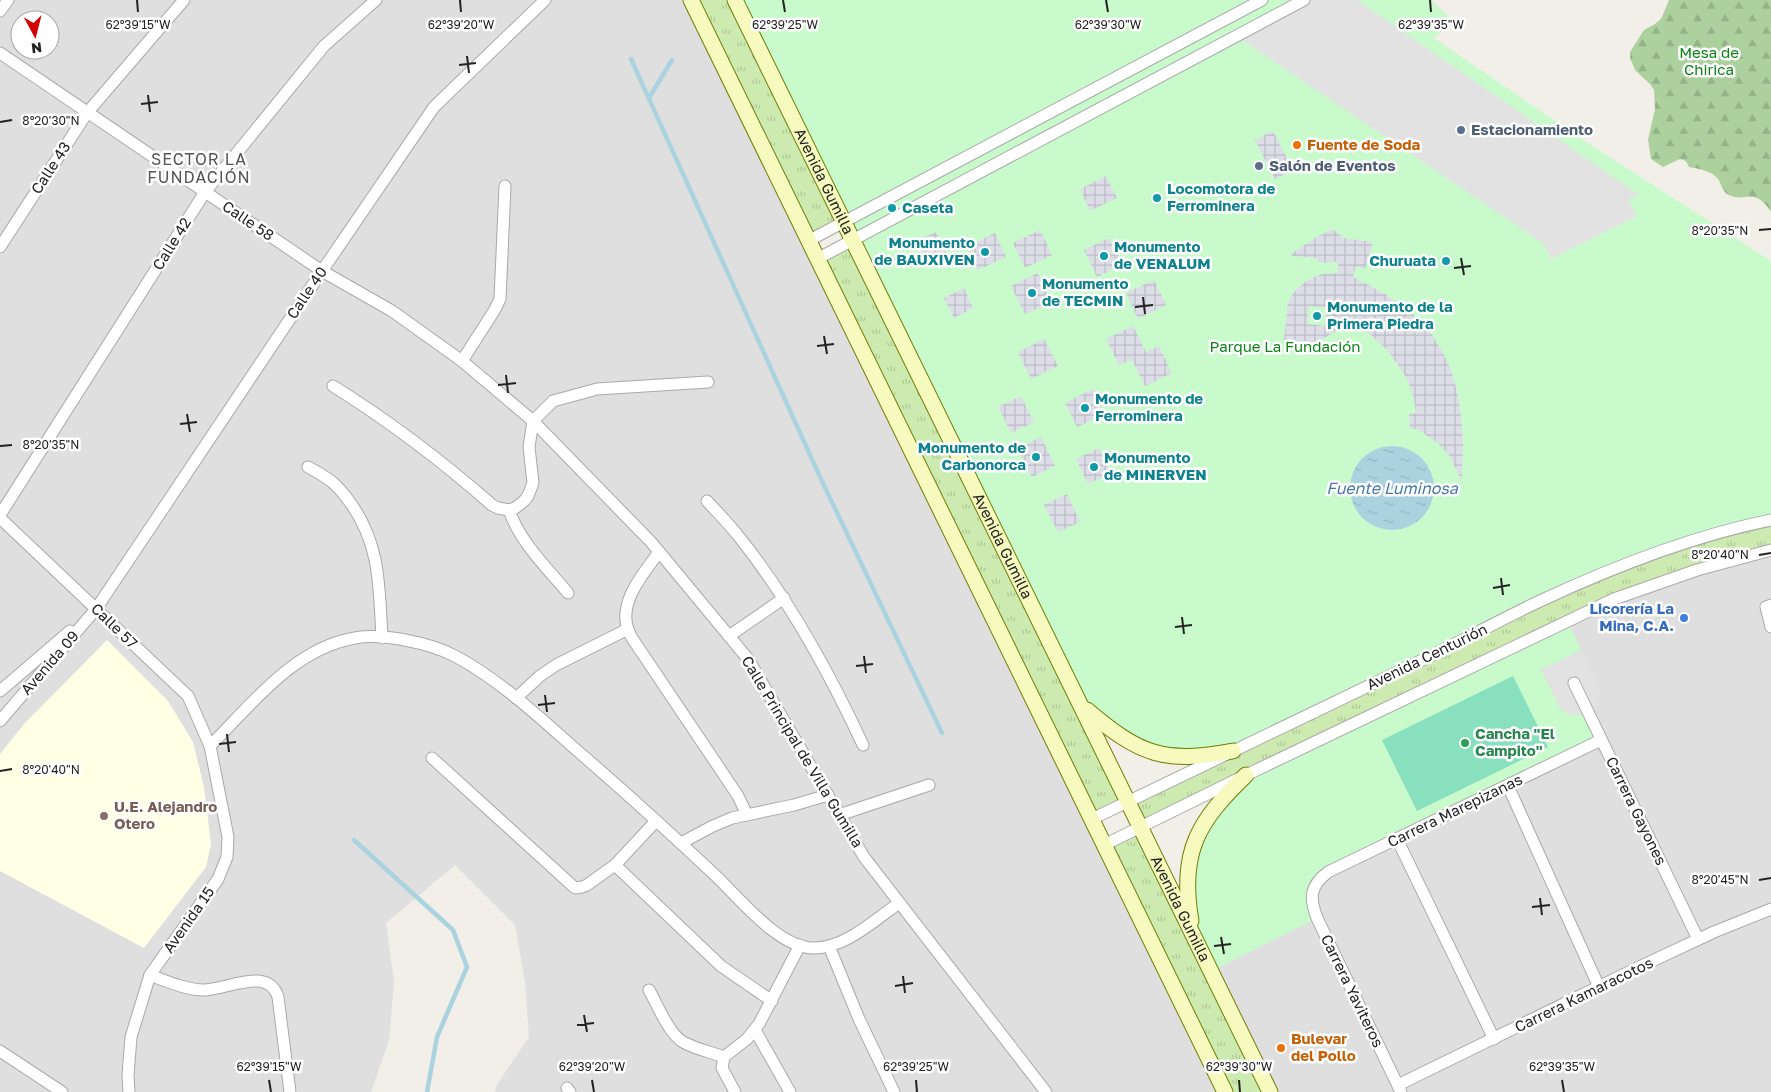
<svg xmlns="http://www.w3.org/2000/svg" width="1771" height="1092" viewBox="0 0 1771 1092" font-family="'Golos Text',sans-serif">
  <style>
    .residential { fill: #e0dfdf; fill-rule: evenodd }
    .education { fill: #ffffe5 }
    .grass { fill: url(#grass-tufts) }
    .forest { fill: url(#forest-firs) }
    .park { fill: #c8facc }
    .pitch { fill: #88e0be }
    .parking { fill: #e2e2e2 }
    .plaza { fill: url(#plaza-grid); fill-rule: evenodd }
    .water { fill: url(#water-ripples) }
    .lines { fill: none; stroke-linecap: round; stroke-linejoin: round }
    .stream { stroke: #aad3df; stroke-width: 4.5 }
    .minor-casing { stroke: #a9a9a9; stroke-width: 13 }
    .secondary-casing { stroke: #707d05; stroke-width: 17 }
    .minor { stroke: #fff; stroke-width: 11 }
    .secondary { stroke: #f7fabf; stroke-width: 15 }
    .ticks { fill: none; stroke: #222; stroke-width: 2 }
    .service-dot { fill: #5c6f8a; stroke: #fff; stroke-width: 2 }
    .food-dot { fill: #e8710a; stroke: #fff; stroke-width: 2 }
    .culture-dot { fill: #0f9aa8; stroke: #fff; stroke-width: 2 }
    .shop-dot { fill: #3f7fe0; stroke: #fff; stroke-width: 2 }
    .leisure-dot { fill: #2e9e5b; stroke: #fff; stroke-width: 2 }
    .education-dot { fill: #8d6e63; stroke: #fff; stroke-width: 2 }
    .labels { text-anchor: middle; stroke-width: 5; stroke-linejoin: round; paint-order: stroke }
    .park-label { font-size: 15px; fill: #0c8416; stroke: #fff }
    .service-label { font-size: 15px; font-weight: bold; fill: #4e5e75; stroke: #fff; text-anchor: start }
    .food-label { font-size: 15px; font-weight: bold; fill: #c56008; stroke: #fff; text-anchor: start }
    .street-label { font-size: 15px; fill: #222; stroke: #fff }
    .culture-label { font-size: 15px; font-weight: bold; fill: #0d838f; stroke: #fff; text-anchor: start }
    .shop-label { font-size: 15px; font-weight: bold; fill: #366cbe; stroke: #fff; text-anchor: end }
    .leisure-label { font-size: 15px; font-weight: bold; fill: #27864d; stroke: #fff; text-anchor: start }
    .education-label { font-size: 15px; font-weight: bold; fill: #785e54; stroke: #fff; text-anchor: start }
    .neighbourhood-label { font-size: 16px; letter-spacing: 1px; fill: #555; stroke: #fff }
    .water-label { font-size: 16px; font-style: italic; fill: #4a7aab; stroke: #fff }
    .ticks-label { font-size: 12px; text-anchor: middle; fill: #222; stroke: #fff; stroke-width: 5; stroke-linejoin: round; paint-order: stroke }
  </style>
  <defs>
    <pattern id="grass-tufts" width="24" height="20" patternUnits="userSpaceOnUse" patternTransform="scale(1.25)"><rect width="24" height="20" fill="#cdebb0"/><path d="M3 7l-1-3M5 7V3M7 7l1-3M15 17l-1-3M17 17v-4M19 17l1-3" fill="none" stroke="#b0c997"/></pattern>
    <pattern id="forest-firs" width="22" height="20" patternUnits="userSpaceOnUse" patternTransform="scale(1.25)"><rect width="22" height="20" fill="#add19e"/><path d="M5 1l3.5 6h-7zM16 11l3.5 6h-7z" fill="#95b388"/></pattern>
    <pattern id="plaza-grid" width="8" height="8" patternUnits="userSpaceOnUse" patternTransform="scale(1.25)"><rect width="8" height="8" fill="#dddde8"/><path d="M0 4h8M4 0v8" fill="none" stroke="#bdbdc7"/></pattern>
    <pattern id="water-ripples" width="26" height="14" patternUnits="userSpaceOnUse" patternTransform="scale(1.25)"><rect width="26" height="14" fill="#aad3df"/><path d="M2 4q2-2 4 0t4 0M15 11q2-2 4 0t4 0" fill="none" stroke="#92b5bf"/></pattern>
  </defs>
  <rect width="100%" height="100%" fill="#f2efe9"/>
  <g class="residential">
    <path d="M 0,0 L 691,0 L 1225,1092 L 494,1092 L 498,1083 L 529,1037 L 525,982 L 515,925 L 455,865 L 386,923 L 394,982 L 389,1040 L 371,1092 L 0,1092 ZM 20,20 L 50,20 L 50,50 L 20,50 Z"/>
    <path d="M 1771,550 L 1771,1092 L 1270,1092 L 1189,910 L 1584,612 Z"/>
  </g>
  <path class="education" d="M 107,640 L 168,701 L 193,742 L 204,787 L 211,844 L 206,867 L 144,948 L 0,871 L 0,754 L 25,723 Z"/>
  <g class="grass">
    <path d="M 693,0 L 733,0 L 843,221 L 808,239 Z"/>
    <path d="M 852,241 L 1126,801 L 1093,817 L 819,259 Z"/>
    <path d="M 1771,520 L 1771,550 L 1655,584 L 1140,827 L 1128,801 L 1610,570 Z"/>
    <path d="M 1139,829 L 1268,1092 L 1227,1092 L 1107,845 Z"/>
  </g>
  <path class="forest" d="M 1669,0 L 1771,0 L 1771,212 C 1755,186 1745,203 1729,195 C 1722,192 1722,185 1718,179 C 1712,171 1699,169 1689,167 L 1686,161 L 1680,159 L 1663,167 L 1651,159 L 1648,140 L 1655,109 L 1654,90 L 1650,84 L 1635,70 L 1630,58 L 1630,52 L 1644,30 L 1655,24 L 1661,19 Z"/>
  <g class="park">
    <path d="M 736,0 L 1431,0 L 1453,20 L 1434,38 L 1580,138 L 1771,261 L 1771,520 L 1610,570 L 1233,751 L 1161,755 L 1081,705 Z"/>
    <path d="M 1568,621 L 1581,650 L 1541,670 L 1562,711 L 1576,716 L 1587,711 L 1600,739 L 1318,878 L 1315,919 L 1212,971 L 1190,910 L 1195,841 L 1246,776 Z"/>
  </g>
  <path class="pitch" d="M 1513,676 L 1548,747 L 1417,811 L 1382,740 Z"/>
  <g class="parking">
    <path d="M 1304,0 L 1357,0 L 1639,195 L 1628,200 L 1637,216 L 1551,259 L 1543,243 L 1236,36 Z"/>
    <path d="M 1582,651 L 1601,691 L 1596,705 L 1575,715 L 1562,710 L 1543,670 Z"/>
  </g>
  <g class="plaza">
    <path d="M 1273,131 L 1293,170 L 1275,179 L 1255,140 Z"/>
    <path d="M 1106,176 L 1117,198 L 1090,211 L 1080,189 Z"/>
    <path d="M 1333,229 L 1343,238 L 1373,242 L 1365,269 L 1356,266 L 1353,277 L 1382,292 L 1411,312 L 1433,336 L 1443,353 L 1451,370 L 1457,391 L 1461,415 L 1463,443 L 1462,481 L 1449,455 L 1439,444 L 1417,429 L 1410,429 L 1409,414 L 1416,413 L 1414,399 L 1408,380 L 1388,351 L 1370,334 L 1354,326 L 1348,326 L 1341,328 L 1316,343 L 1284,341 L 1288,303 L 1293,293 L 1305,282 L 1312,278 L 1322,274 L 1338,273 L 1338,262 L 1320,263 L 1316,258 L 1292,256 L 1291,254 L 1317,237 ZM 1309,306 L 1327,308 L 1325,326 L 1307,324 Z"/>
    <path d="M 1040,230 L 1052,255 L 1025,268 L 1013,243 Z"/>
    <path d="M 936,232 L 948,256 L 928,266 L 916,241 Z"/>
    <path d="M 995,233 L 1006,257 L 978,270 L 967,247 Z"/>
    <path d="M 1109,238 L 1123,264 L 1097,277 L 1084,250 Z"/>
    <path d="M 1038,273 L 1052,302 L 1025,314 L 1011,286 Z"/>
    <path d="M 1154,280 L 1166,305 L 1138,319 L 1126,293 Z"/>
    <path d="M 964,288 L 973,308 L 954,318 L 944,298 Z"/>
    <path d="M 1133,326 L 1146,352 L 1159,346 L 1172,373 L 1145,386 L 1132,360 L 1119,365 L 1106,339 Z"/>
    <path d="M 1044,339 L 1058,366 L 1031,379 L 1018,352 Z"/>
    <path d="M 1093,389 L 1105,414 L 1077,427 L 1065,403 Z"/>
    <path d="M 1021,396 L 1034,422 L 1011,433 L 998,407 Z"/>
    <path d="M 1041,437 L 1055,466 L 1032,477 L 1017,448 Z"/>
    <path d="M 1099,448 L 1111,473 L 1088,484 L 1076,459 Z"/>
    <path d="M 1067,494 L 1080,522 L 1058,532 L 1044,505 Z"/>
  </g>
  <circle class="water" cx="1392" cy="488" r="42"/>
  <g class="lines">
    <g class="stream">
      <path d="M 631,59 L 820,477 L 942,733"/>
      <path d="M 649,98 L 672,60"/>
      <path d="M 354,840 L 453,930 L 467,967 L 437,1037 L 427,1092"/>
    </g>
    <defs>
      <g id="minor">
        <path d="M 0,11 L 8,0"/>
        <path d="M 0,53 L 322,271 L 392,311 L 462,361 L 533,421 L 651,542 L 748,659 L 864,857 L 1046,1092"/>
        <path d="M 808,241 L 1262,0"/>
        <path d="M 0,247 L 87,113 L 184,0"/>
        <path d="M 817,259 L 1304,0"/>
        <path d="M 462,361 L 494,311 L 500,299 L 505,186"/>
        <path d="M 333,386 C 389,421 442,461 492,505 L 498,508 L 509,510 L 515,508 L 524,501 L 528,496 L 533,483 L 529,447 L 533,421 L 553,401 L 597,389 L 708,382"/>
        <path d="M 308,467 C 316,471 324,476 331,481 C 338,487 344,494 349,501 C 381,544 379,588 382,638"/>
        <path d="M 707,501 C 718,513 730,525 740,538 C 790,601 829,672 863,745"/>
        <path d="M 509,510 C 520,542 546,567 568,593"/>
        <path d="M 0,515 L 205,192 L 324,46 L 376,0"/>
        <path d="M 0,518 L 188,696 L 210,746 L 228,837 L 227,857 L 218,879 L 150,975 L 131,1037 L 128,1075 L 129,1092"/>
        <path d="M 659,552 C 644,573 618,601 628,630 C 630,635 633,640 636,644 L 724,775 L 738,796 L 747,815"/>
        <path d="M 1771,605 L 1766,607 L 1771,627"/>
        <path d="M 729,636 L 784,598"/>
        <path d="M 1574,683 L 1698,939"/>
        <path d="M 0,691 L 70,631"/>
        <path d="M 516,698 L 540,676 L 556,665 L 628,629"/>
        <path d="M 0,721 L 96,609 L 322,271 L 434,107 L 545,0"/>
        <path d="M 210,746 C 251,705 294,648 355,638 C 383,633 430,643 455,656 C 498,679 536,714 573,747 C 622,789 669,832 716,876 C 740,899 778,947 813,948 C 844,949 875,920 899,903"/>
        <path d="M 432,758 L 575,888 L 582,887 L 587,885 L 615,865 L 656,821"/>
        <path d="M 1508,786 L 1599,987"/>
        <path d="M 839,815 L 929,785"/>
        <path d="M 1092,819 C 1207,763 1323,708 1439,652 C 1473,635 1506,617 1540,601 C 1613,567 1691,536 1771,520"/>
        <path d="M 1397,839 L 1494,1039"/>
        <path d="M 681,843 L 713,826 L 732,818 L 794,805 L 828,795"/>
        <path d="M 1104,845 L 1246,775 L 1614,599 L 1697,570 L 1771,550"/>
        <path d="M 615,865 L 721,966 L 772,1001"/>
        <path d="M 829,946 L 859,1019 L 894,1092"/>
        <path d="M 150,975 C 166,981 184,989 202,990 C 225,991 268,965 278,997 L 290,1092"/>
        <path d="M 649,990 C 657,1004 669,1034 683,1042 C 695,1049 711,1052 724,1057"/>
        <path d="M 755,1030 L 790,1092"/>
        <path d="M 0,1051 L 62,1092"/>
        <path d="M 1398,1085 L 1635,969 L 1714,932 L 1771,909"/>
        <path d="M 567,1088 L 570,1092"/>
        <path d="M 735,1092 L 722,1068 L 724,1057 L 747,1039 L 759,1024 L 800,945"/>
        <path d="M 1401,1092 L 1317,918 C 1309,897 1310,886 1328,872 L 1601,740"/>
      </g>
      <g id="secondary">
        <path d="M 691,0 L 1225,1092"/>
        <path id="s1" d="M 735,0 L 1270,1092"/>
        <path d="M 1087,710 C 1140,755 1164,764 1233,751"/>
        <path d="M 1191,921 C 1179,852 1198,821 1246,775"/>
      </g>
    </defs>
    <use href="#minor" class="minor-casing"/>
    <use href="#secondary" class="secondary-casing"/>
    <use href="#minor" class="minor"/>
    <use href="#secondary" class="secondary"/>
  </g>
  <path class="ticks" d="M 137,0 L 138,12M 460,0 L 461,12M 783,0 L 785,12M 1106,0 L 1108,12M 1430,0 L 1431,12M 467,56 L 469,73M 459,65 L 476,63M 148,95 L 150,112M 141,104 L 158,102M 0,122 L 12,120M 1759,230 L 1771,229M 1461,258 L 1464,275M 1454,268 L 1471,266M 1143,297 L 1145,314M 1135,307 L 1153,305M 824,336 L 827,354M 817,346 L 834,344M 506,375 L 508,393M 498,385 L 516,383M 187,414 L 190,432M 180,424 L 197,422M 0,446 L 12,445M 1759,555 L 1771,553M 1501,578 L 1503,595M 1493,588 L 1510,585M 1182,617 L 1184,634M 1175,627 L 1192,625M 864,656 L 866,673M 856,666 L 873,664M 545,695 L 547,712M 538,705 L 555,703M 227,734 L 229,752M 219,744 L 236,742M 0,771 L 12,769M 1759,880 L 1771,878M 1540,898 L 1542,915M 1532,907 L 1550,905M 1221,937 L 1224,954M 1214,946 L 1231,944M 903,976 L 905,993M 895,986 L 913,983M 584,1015 L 587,1032M 577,1025 L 594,1023M 269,1080 L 271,1092M 592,1080 L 594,1092M 916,1080 L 917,1092M 1239,1080 L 1240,1092M 1562,1080 L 1564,1092"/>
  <g class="service-dot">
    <circle cx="1461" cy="130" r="5"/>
    <circle cx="1259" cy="166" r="5"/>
  </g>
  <g class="food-dot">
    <circle cx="1297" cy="145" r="5"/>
    <circle cx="1281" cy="1048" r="5"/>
  </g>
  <g class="culture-dot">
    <circle cx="1157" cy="198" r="5"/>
    <circle cx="892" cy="208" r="5"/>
    <circle cx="985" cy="252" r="5"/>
    <circle cx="1104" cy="256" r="5"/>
    <circle cx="1446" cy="261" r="5"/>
    <circle cx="1032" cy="293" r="5"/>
    <circle cx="1317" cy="316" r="5"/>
    <circle cx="1085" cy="408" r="5"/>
    <circle cx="1036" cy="457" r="5"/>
    <circle cx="1094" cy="467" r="5"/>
  </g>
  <circle class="shop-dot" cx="1684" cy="618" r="5"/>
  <circle class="leisure-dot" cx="1465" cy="743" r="5"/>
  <circle class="education-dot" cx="104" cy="816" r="5"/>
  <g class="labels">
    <g class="park-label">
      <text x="1709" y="58">Mesa de<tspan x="1709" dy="17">Chirica</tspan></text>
      <text x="1285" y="352">Parque La Fundación</text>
    </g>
    <g class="service-label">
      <text x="1471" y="135">Estacionamiento</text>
      <text x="1269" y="171">Salón de Eventos</text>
    </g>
    <g class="food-label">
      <text x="1307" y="150">Fuente de Soda</text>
      <text x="1291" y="1044">Bulevar<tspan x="1291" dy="17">del Pollo</tspan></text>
    </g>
    <g class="street-label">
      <text transform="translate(51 168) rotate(-57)" y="5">Calle 43</text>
      <text dy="5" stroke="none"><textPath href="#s1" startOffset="202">Avenida Gumilla</textPath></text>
      <text transform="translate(248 221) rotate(34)" y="5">Calle 58</text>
      <text transform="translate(172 244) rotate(-58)" y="5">Calle 42</text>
      <text transform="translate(307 293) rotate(-56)" y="5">Calle 40</text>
      <text dy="5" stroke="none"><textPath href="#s1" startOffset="608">Avenida Gumilla</textPath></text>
      <text transform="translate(114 626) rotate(44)" y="5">Calle 57</text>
      <text transform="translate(1427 657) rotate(-26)" y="5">Avenida Centurión</text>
      <text transform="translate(50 663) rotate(-49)" y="5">Avenida 09</text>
      <text transform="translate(802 752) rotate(59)" y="5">Calle Principal de Villa Gumilla</text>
      <text transform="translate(1455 811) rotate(-26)" y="5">Carrera Marepizanas</text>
      <text transform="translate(1636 811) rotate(64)" y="5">Carrera Gayones</text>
      <text dy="5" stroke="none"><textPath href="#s1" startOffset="1012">Avenida Gumilla</textPath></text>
      <text transform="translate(189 920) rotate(-55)" y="5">Avenida 15</text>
      <text transform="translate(1352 991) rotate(64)" y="5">Carrera Yaviteros</text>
      <text transform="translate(1584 995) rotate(-26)" y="5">Carrera Kamaracotos</text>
    </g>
    <g class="culture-label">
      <text x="1167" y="194">Locomotora de<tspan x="1167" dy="17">Ferrominera</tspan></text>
      <text x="902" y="213">Caseta</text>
      <text x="975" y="248" text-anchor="end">Monumento<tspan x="975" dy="17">de BAUXIVEN</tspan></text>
      <text x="1114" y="252">Monumento<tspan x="1114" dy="17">de VENALUM</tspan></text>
      <text x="1436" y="266" text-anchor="end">Churuata</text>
      <text x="1042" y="289">Monumento<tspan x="1042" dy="17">de TECMIN</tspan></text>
      <text x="1327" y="312">Monumento de la<tspan x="1327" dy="17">Primera Piedra</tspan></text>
      <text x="1095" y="404">Monumento de<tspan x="1095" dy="17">Ferrominera</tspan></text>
      <text x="1026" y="453" text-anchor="end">Monumento de<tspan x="1026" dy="17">Carbonorca</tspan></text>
      <text x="1104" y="463">Monumento<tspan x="1104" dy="17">de MINERVEN</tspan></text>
    </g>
    <g class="shop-label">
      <text x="1674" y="614">Licorería La<tspan x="1674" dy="17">Mina, C.A.</tspan></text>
    </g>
    <g class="leisure-label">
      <text x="1475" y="739">Cancha "El<tspan x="1475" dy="17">Campito"</tspan></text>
    </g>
    <g class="education-label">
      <text x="114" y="812">U.E. Alejandro<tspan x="114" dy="17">Otero</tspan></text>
    </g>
    <g class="neighbourhood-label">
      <text x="199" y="165">SECTOR LA<tspan x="199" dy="18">FUNDACIÓN</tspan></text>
    </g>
    <g class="water-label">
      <text x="1392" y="494">Fuente Luminosa</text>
    </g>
  </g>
  <g class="ticks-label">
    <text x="138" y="29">62°39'15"W</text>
    <text x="461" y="29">62°39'20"W</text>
    <text x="785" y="29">62°39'25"W</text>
    <text x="1108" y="29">62°39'30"W</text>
    <text x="1431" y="29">62°39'35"W</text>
    <text x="51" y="125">8°20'30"N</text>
    <text x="1720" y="235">8°20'35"N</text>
    <text x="51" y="449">8°20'35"N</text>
    <text x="1720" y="559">8°20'40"N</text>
    <text x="51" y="774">8°20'40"N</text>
    <text x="1720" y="884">8°20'45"N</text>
    <text x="269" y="1071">62°39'15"W</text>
    <text x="592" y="1071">62°39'20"W</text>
    <text x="916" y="1071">62°39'25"W</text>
    <text x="1239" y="1071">62°39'30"W</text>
    <text x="1562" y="1071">62°39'35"W</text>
  </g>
  <g transform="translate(35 35) rotate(173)"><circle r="24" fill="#ffffff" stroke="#a7a7a7"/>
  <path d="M0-4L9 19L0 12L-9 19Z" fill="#d40000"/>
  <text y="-8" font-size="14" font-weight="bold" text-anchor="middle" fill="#222222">N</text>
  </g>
</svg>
